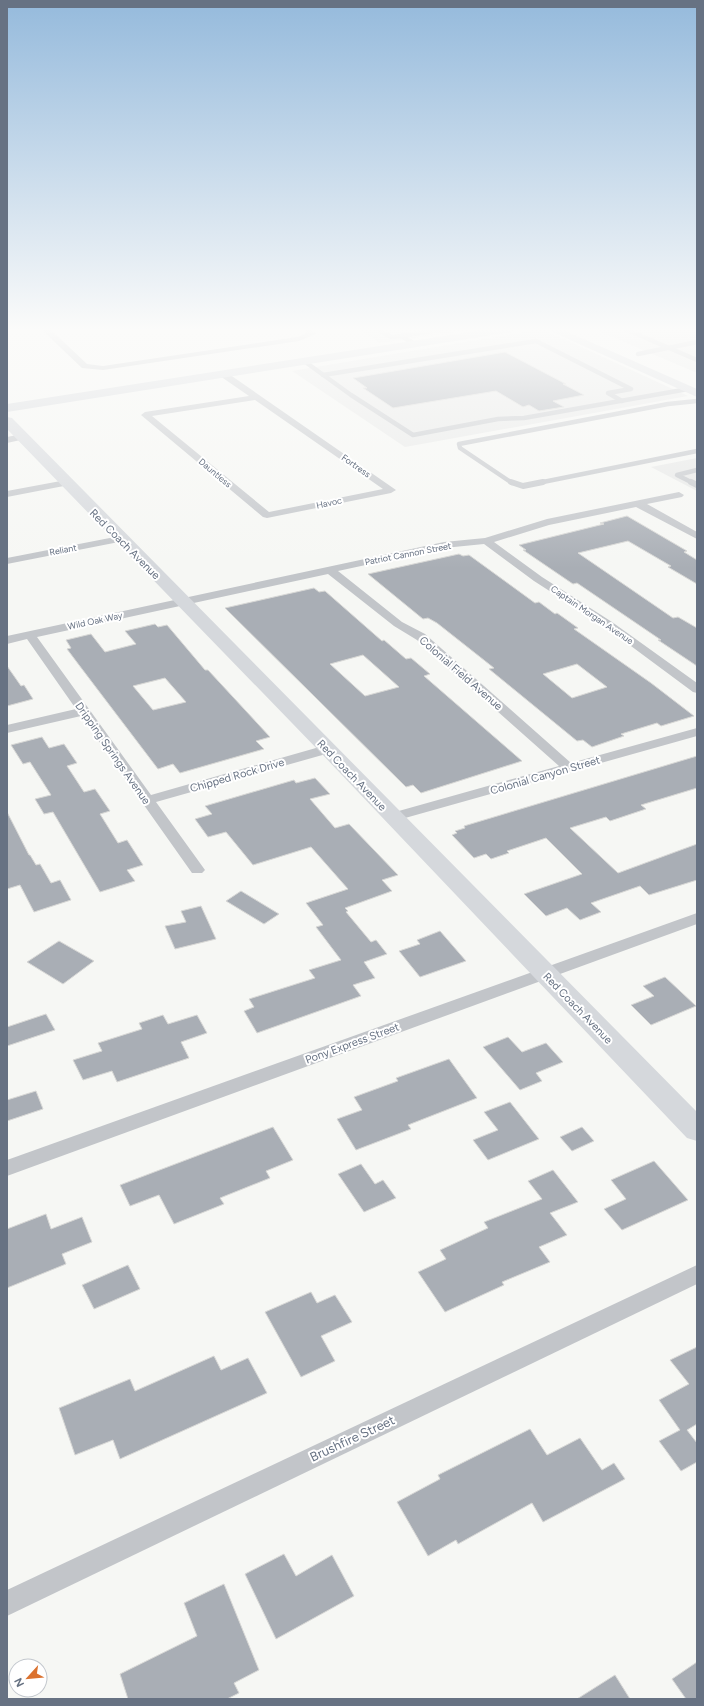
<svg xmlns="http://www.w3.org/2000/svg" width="704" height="1706" viewBox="0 0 704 1706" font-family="Figtree,sans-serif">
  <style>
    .built { fill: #e7e8e7 }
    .building { fill: #a9aeb5; stroke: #d8d8d6; fill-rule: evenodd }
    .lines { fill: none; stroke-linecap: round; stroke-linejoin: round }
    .lane-far1 { stroke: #c2c5c9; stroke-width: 4.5 }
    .lane { stroke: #c2c5c9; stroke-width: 6 }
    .street { fill: #c2c5c9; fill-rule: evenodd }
    .secondary { fill: #d5d8dc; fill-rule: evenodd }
    .primary { fill: #d5d8dc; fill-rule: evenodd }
    .labels { text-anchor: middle; stroke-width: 4; stroke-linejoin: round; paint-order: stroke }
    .far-street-label { font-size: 9px; fill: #677283; stroke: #fff }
    .street-label { font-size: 11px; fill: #677283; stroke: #fff }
    .near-street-label { font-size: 13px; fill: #677283; stroke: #fff }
  </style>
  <rect width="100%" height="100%" fill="#f6f7f4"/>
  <g class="built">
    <path d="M 359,329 L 476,329 L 380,343 Z"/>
    <path d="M 542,329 L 688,396 L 405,447 L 292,371 Z"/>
    <path d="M 594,329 L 697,329 L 697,373 Z"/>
    <path d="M 697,458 L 697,491 L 651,467 Z"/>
  </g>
  <g class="building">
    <path d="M 505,352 L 566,384 L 563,384 L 584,395 L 553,401 L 564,407 L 539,411 L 529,405 L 523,407 L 496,391 L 393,408 L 363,388 L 367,388 L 353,378 Z"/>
    <path d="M 627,516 L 687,551 L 684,552 L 697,560 L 697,584 L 668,567 L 671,566 L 628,541 L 578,553 L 673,618 L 678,617 L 697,628 L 697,666 L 658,640 L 661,640 L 577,583 L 573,584 L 523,550 L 526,550 L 519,545 L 604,524 L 600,523 Z"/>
    <path d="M 459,554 L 463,556 L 469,555 L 535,603 L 539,602 L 555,614 L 557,613 L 578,628 L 574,629 L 651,683 L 694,716 L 661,726 L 657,723 L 621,734 L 624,736 L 592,747 L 583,740 L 577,741 L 489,669 L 494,668 L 437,623 L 428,618 L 423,619 L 368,574 ZM 577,664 L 607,687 L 572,698 L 543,674 Z"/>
    <path d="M 314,588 L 319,592 L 325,591 L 382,641 L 384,640 L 406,659 L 411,658 L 430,674 L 424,676 L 522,761 L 421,793 L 413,785 L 406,787 L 225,608 ZM 363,655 L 399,687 L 365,696 L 330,664 Z"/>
    <path d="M 155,624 L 158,627 L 167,625 L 205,670 L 208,670 L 270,737 L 256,741 L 264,749 L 180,773 L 173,764 L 158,769 L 79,665 L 67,649 L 71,648 L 66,640 L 91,634 L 105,652 L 136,644 L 125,631 ZM 165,678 L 186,702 L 153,710 L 133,686 Z"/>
    <path d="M 7,666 L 21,686 L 24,685 L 33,699 L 7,706 Z"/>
    <path d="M 42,737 L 49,748 L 64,744 L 77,763 L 67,766 L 84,792 L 95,789 L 110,811 L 100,814 L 118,843 L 127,840 L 143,865 L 127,870 L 135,881 L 100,892 L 53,812 L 44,814 L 35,799 L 51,795 L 30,762 L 23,764 L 11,745 Z"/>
    <path d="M 697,756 L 697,788 L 641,805 L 646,809 L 610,821 L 606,817 L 570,828 L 618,873 L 697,844 L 697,880 L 649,895 L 640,886 L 591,903 L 601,912 L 580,920 L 567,908 L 546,916 L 524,894 L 582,874 L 546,838 L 507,851 L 509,853 L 491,859 L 486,854 L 474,858 L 452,835 L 457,833 L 455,831 L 465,828 L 464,826 Z"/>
    <path d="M 315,778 L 330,794 L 310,799 L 335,828 L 349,824 L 398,875 L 382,880 L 392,891 L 345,908 L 348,911 L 346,912 L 371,942 L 376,940 L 387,954 L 364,962 L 375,978 L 353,985 L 361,996 L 257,1033 L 244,1011 L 254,1007 L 249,999 L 315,978 L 309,970 L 341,960 L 316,927 L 323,925 L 306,903 L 348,889 L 311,847 L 253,865 L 226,832 L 208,837 L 195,819 L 212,814 L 205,806 L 294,780 L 296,783 Z"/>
    <path d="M 7,812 L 29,855 L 30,855 L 36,865 L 40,864 L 51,883 L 60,880 L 71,900 L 34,912 L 20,885 L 7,889 Z"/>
    <path d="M 241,891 L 279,914 L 264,924 L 226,901 Z"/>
    <path d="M 201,906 L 216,939 L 175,949 L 165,926 L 186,922 L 181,911 Z"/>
    <path d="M 440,931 L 466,961 L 420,977 L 399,951 L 420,944 L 417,940 Z"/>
    <path d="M 59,941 L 94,961 L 63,984 L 27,962 Z"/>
    <path d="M 665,977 L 696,1006 L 651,1025 L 631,1005 L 654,996 L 643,986 Z"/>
    <path d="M 46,1014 L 55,1030 L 7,1046 L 7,1027 Z"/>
    <path d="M 163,1015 L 168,1024 L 197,1015 L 207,1033 L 181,1042 L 189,1058 L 117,1082 L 112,1071 L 83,1080 L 73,1060 L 102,1051 L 98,1043 L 142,1029 L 139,1023 Z"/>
    <path d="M 508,1037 L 522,1052 L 546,1043 L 563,1062 L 536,1073 L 542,1081 L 520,1090 L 483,1047 Z"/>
    <path d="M 449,1059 L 477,1098 L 408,1125 L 411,1129 L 356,1150 L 337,1119 L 362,1110 L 354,1097 L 398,1081 L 396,1078 Z"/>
    <path d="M 36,1091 L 43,1109 L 7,1121 L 7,1100 Z"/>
    <path d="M 510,1102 L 539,1139 L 488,1160 L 473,1140 L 498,1130 L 484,1112 Z"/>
    <path d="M 273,1127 L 293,1160 L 266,1171 L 270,1178 L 220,1198 L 224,1204 L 174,1224 L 159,1195 L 130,1206 L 120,1185 Z"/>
    <path d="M 582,1127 L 594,1141 L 572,1151 L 560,1137 Z"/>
    <path d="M 654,1161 L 688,1200 L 622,1230 L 604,1209 L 626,1199 L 611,1180 Z"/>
    <path d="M 361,1164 L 375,1184 L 383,1180 L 396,1198 L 364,1212 L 338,1174 Z"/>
    <path d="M 553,1170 L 578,1202 L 550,1213 L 567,1235 L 539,1247 L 550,1262 L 502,1282 L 504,1285 L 445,1312 L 418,1272 L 446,1259 L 440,1250 L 488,1228 L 484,1222 L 542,1199 L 528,1181 Z"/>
    <path d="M 46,1214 L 51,1229 L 82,1217 L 92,1242 L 62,1254 L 66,1264 L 7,1288 L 7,1229 Z"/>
    <path d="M 128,1265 L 140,1289 L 94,1309 L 82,1285 Z"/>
    <path d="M 311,1292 L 317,1303 L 335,1295 L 352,1322 L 321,1336 L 335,1361 L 301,1377 L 265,1312 Z"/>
    <path d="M 697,1347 L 697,1424 L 687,1430 L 697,1443 L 697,1462 L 681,1471 L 659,1441 L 680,1430 L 659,1400 L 689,1384 L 670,1360 Z"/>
    <path d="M 214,1356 L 221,1370 L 248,1358 L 267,1393 L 120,1459 L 113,1440 L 75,1455 L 59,1408 L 130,1379 L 135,1391 Z"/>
    <path d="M 530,1429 L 547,1455 L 580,1438 L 602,1470 L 614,1463 L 625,1479 L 543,1522 L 532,1503 L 458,1544 L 456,1540 L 428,1556 L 397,1502 L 440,1479 L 438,1475 Z"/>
    <path d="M 284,1554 L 296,1576 L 332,1555 L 354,1596 L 276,1639 L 245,1574 Z"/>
    <path d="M 224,1584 L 259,1670 L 234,1683 L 239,1693 L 227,1699 L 128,1699 L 120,1674 L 197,1636 L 184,1603 Z"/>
    <path d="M 697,1662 L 697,1699 L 686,1699 L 672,1679 Z"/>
    <path d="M 615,1675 L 630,1699 L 577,1699 Z"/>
  </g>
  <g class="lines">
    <g class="lane-far1">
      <path d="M 377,329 L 391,337 L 401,336 L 415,344"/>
      <path d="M 625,329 L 697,360"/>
      <path d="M 401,336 L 443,329"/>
      <path d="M 638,354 L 697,342"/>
      <path d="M 304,361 L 351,395 L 413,435 L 498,419 L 524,418 L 688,389"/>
      <path d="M 323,375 L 536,341 L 631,389 L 608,393 L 622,401"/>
      <path d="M 512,483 L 460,448 L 459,444 L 668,404 L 697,401"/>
      <path d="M 538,483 L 697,451"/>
      <path d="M 693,483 L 677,475 L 697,470"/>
    </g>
    <g class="lane">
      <path d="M 511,482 L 523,486 L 543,482"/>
      <path d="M 691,482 L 697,485"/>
    </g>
    <g class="street">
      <path d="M 41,329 L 50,329 L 87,364 L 103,366 L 297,337 L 307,333 L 303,329 L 311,329 L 316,334 L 299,341 L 103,370 L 82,368 Z"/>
      <path d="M 220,372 L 226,372 L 396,490 L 391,493 L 267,518 L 263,517 L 141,415 L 145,412 L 249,396 L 220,376 ZM 255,400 L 383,489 L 269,512 L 152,416 Z"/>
      <path d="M 22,434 L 25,435 L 25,439 L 7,443 L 7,437 Z"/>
      <path d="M 66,480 L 69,481 L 71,483 L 69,485 L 7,497 L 7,491 Z"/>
      <path d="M 679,492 L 684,495 L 682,497 L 647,504 L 697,532 L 697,539 L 636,507 L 549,525 L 494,542 L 542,577 L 612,622 L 697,683 L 697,693 L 693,692 L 604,626 L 534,581 L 484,544 L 444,548 L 338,571 L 402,622 L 425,634 L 571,763 L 697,728 L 697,736 L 398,820 L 388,820 L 386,817 L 388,814 L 559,766 L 417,640 L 394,626 L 328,574 L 37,637 L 151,795 L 323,746 L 333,746 L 335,749 L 333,752 L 156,802 L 205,870 L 202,873 L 192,873 L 81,716 L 7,733 L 7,725 L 76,709 L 27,639 L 7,644 L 7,636 L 444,542 L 485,538 L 547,519 Z"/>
      <path d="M 120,536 L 124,537 L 125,539 L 124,541 L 7,564 L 7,558 Z"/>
      <path d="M 697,913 L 697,924 L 7,1176 L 7,1160 Z"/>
      <path d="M 697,1265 L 697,1284 L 7,1616 L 7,1590 Z"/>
    </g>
    <g class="secondary">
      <path d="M 489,329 L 517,329 L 512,332 L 7,412 L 7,404 Z"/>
      <path d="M 7,417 L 12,418 L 697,1112 L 697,1141 L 687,1138 L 321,753 L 7,429 Z"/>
    </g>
    <path class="primary" d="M 546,329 L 561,329 L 697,389 L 697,397 Z"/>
  </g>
  <linearGradient id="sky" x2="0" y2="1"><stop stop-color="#95badc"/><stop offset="0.58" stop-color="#fbfbfa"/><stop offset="1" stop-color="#fbfbfa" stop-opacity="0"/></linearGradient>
  <rect width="704" height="568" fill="url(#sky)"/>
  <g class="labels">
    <g class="far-street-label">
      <text transform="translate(356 466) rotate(35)" y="3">Fortress</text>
      <text transform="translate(215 473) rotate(40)" y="3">Dauntless</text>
      <text transform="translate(329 503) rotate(-12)" y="3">Havoc</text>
      <text transform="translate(63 550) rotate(-11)" y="3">Reliant</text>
      <text transform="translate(408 554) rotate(-11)" y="3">Patriot Cannon Street</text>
      <text transform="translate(592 615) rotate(34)" y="3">Captain Morgan Avenue</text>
      <text transform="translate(95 621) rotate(-12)" y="3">Wild Oak Way</text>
    </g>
    <g class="street-label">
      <text transform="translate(125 544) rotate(45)" y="4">Red Coach Avenue</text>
      <text transform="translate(461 673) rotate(41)" y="4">Colonial Field Avenue</text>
      <text transform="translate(113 753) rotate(55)" y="4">Dripping Springs Avenue</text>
      <text transform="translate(237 775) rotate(-16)" y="4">Chipped Rock Drive</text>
      <text transform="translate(352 775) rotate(46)" y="4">Red Coach Avenue</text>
      <text transform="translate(545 775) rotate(-16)" y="4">Colonial Canyon Street</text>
      <text transform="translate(578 1008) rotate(46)" y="4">Red Coach Avenue</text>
      <text transform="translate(352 1043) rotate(-20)" y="4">Pony Express Street</text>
    </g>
    <g class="near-street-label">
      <text transform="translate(352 1438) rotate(-25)" y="5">Brushfire Street</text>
    </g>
  </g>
  <rect width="704" height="1706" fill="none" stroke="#677283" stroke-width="16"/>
  <g transform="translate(28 1678) rotate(243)"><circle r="19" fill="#ffffff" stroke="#c2c7cd"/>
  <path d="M0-3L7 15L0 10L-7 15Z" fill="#db722f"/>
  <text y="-6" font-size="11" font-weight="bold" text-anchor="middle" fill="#677283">N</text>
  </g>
</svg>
